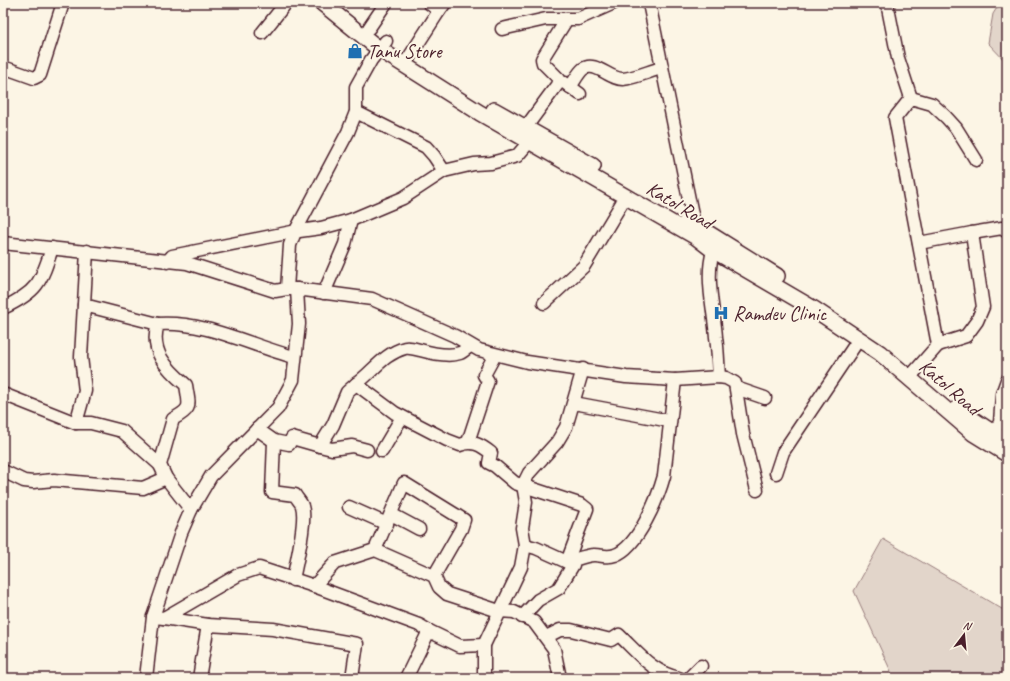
<svg xmlns="http://www.w3.org/2000/svg" width="1010" height="681" viewBox="0 0 1010 681" font-family="Caveat,sans-serif">
  <style>
    .grass { fill: #e2d5ca; stroke: #967a7a }
    .lines { fill: none; stroke-linecap: round; stroke-linejoin: round }
    .minor-casing { stroke: #4a1f2b; stroke-width: 15 }
    .major-casing { stroke: #4a1f2b; stroke-width: 18 }
    .minor { stroke: #fcf5e5; stroke-width: 12 }
    .major { stroke: #fcf5e5; stroke-width: 15 }
    .labels { text-anchor: middle; stroke-width: 4; stroke-linejoin: round; paint-order: stroke }
    .poi-label { font-size: 20px; fill: #4a1f2b; stroke: #fcf5e5; text-anchor: start }
    .street-label { font-size: 20px; fill: #4a1f2b; stroke: #fcf5e5 }
  </style>
  <rect width="100%" height="100%" fill="#fcf5e5"/>
  <filter id="ink" filterUnits="userSpaceOnUse"><feTurbulence type="fractalNoise" baseFrequency=".025" numOctaves="2"/><feDisplacementMap in="SourceGraphic" scale="8" xChannelSelector="R" yChannelSelector="G"/><feConvolveMatrix kernelMatrix="1 2 1 2 8 2 1 2 1" color-interpolation-filters="sRGB"/></filter>
  <g filter="url(#ink)">
    <g class="grass">
      <path d="M 1000,3 L 1007,3 L 1007,63 L 988,43 L 993,14 Z"/>
      <path d="M 883,539 L 1007,612 L 1007,678 L 894,678 L 854,591 Z"/>
    </g>
    <g class="lines">
      <defs>
        <g id="minor">
          <path d="M 429,3 L 439,11 L 445,3"/>
          <path d="M 649,3 L 695,229"/>
          <path d="M 887,3 L 898,58 L 911,98"/>
          <path d="M 369,28 L 386,3"/>
          <path d="M 502,29 L 546,19 L 578,19 L 614,3"/>
          <path d="M 262,33 L 286,3"/>
          <path d="M 408,59 L 439,11"/>
          <path d="M 3,67 L 34,78 L 40,75 L 63,3"/>
          <path d="M 565,83 L 580,94"/>
          <path d="M 570,87 C 574,82 578,73 583,69 C 595,60 610,80 623,79 C 635,78 650,71 662,68"/>
          <path d="M 356,112 L 426,147 L 434,156 L 444,171"/>
          <path d="M 526,127 L 557,85 L 559,79 L 543,63 L 542,59 L 567,19"/>
          <path d="M 972,233 L 1002,228 L 1007,232"/>
          <path d="M 3,243 L 187,263 L 275,291 L 287,289"/>
          <path d="M 716,243 C 703,272 714,308 716,337 C 718,351 718,364 719,377"/>
          <path d="M 919,243 L 972,233 L 983,307 L 977,321 L 966,336 L 938,345"/>
          <path d="M 167,262 L 172,256 L 292,232 L 321,228 L 351,220 L 403,198 L 444,171 L 474,164 L 491,163 L 517,156 L 529,142"/>
          <path d="M 297,289 L 372,299 L 455,336 L 479,350 L 527,362 L 626,377 L 675,380 L 719,377 L 726,378 L 735,383 L 743,434 L 757,490"/>
          <path d="M 324,293 L 345,244 L 351,220"/>
          <path d="M 544,303 L 584,266 L 626,196"/>
          <path d="M 84,305 L 158,324"/>
          <path d="M 3,308 C 37,292 41,283 52,248"/>
          <path d="M 909,378 L 938,345 L 895,118 L 911,98 L 932,104 L 946,117 L 956,128 L 976,160"/>
          <path d="M 356,384 C 373,372 383,354 405,348 C 409,347 416,349 420,350 C 431,353 449,357 460,353 C 463,352 467,348 470,346"/>
          <path d="M 736,388 L 765,398"/>
          <path d="M 3,394 L 76,423 L 91,423 L 122,431 L 160,465"/>
          <path d="M 574,403 L 670,421"/>
          <path d="M 76,423 L 85,391 L 81,357 L 87,251"/>
          <path d="M 257,429 L 274,441 L 289,444 L 292,438 L 320,446 L 333,425 L 347,392 L 356,384 L 395,413 L 447,440 L 460,445 C 473,440 481,445 491,453 L 489,463 L 495,466 L 515,483 L 582,505 L 587,509 L 567,562 L 536,548 L 525,545"/>
          <path d="M 993,432 L 1000,423 L 1002,394 L 1007,380"/>
          <path d="M 274,441 L 272,492 L 295,495 C 297,499 301,502 302,506 C 307,521 296,563 293,580"/>
          <path d="M 468,442 L 488,381 L 484,375 L 495,355"/>
          <path d="M 320,446 L 332,449 L 352,446 L 367,450"/>
          <path d="M 382,451 L 402,417"/>
          <path d="M 3,471 L 24,481 L 33,482 L 54,480 L 143,488 L 166,478"/>
          <path d="M 776,473 L 783,452 L 859,339"/>
          <path d="M 349,507 L 387,524"/>
          <path d="M 191,510 L 166,478 L 160,465 L 173,419 C 193,408 189,406 186,385 C 167,369 149,351 158,324 C 206,321 249,345 294,357"/>
          <path d="M 391,514 L 419,529"/>
          <path d="M 375,550 L 404,483 L 464,520 L 461,529 L 434,576"/>
          <path d="M 314,586 L 419,625 L 429,631 L 406,678"/>
          <path d="M 153,617 L 164,618 L 238,575 L 259,568 L 314,586 L 335,563 L 375,550 L 434,576 L 439,587 L 447,594 L 499,611 L 514,612 L 534,622 L 554,649 L 560,678"/>
          <path d="M 522,617 L 538,600 L 559,588 L 573,565 L 567,562 C 575,560 586,555 594,555 C 602,555 607,558 615,555 C 638,547 658,498 664,476 L 675,380"/>
          <path d="M 164,618 L 208,625 L 273,629 L 357,644 L 352,678"/>
          <path d="M 429,631 L 460,646 L 484,645"/>
          <path d="M 546,637 L 560,630 L 571,630 L 611,640 L 619,635 C 638,653 653,673 679,678"/>
          <path d="M 146,678 L 153,617 L 181,533 L 191,510 L 211,476 L 278,408 L 293,380 L 299,324 L 297,289 L 287,289 L 290,245 L 295,232 L 348,132 L 356,112 L 356,87 L 371,60 L 386,41"/>
          <path d="M 199,678 L 208,625"/>
          <path d="M 484,678 L 484,645 L 521,567 L 525,545 L 522,528 L 526,502 L 523,485 L 529,473 L 557,442 L 566,427 L 583,369"/>
          <path d="M 689,678 L 701,666"/>
        </g>
        <g id="major">
          <path d="M 322,3 L 379,49 L 480,113 L 696,237 L 713,250 L 814,309 L 880,353 L 973,433 L 1007,454"/>
          <path d="M 494,110 L 593,166"/>
          <path d="M 687,220 L 777,276"/>
          <path d="M 957,409 L 1007,442"/>
        </g>
      </defs>
      <use href="#minor" class="minor-casing"/>
      <use href="#major" class="major-casing"/>
      <use href="#minor" class="minor"/>
      <use href="#major" class="major"/>
    </g>
  </g>
  <defs>
    <symbol id="shop-bare" viewBox="-9 -9 18 18"><path d="M-5-2.5h2.3a2.7 3.5 0 0 1 5.4 0H5L5.5 6h-11ZM-1.5-2.5h3a1.5 2.3 0 0 0-3 0Z" fill="#1f6fb2" stroke="#fcf5e5" stroke-width="2.5" paint-order="stroke"/></symbol>
    <symbol id="hospital-bare" viewBox="-9 -9 18 18"><path d="M-5-5h3v3.5h4V-5h3V5h-3V1.5h-4V5h-3Z" fill="#1f6fb2" stroke="#fcf5e5" stroke-width="2.5" paint-order="stroke"/></symbol>
  </defs>
  <g fill-rule="evenodd">
    <use href="#shop-bare" x="344" y="40" width="22" height="22"/>
    <use href="#hospital-bare" x="710" y="302" width="22" height="22"/>
  </g>
  <g class="labels">
    <g class="poi-label">
      <text x="367" y="58">Tanu Store</text>
      <text x="733" y="320">Ramdev Clinic</text>
    </g>
    <g class="street-label">
      <text transform="translate(680 205) rotate(31)" y="7">Katol Road</text>
      <text transform="translate(950 387) rotate(41)" y="7">Katol Road</text>
    </g>
  </g>
  <rect width="1010" height="681" fill="none" stroke="#fcf5e5" stroke-width="16"/>
  <rect x="8" y="8" width="994" height="665" fill="none" stroke="#4a1f2b" stroke-width="1.5" filter="url(#ink)"/>
  <g transform="translate(964 635) rotate(16)" stroke="#fcf5e5" stroke-width="3" paint-order="stroke">
  <path d="M0-3L7 15L0 10L-7 15Z" fill="#4a1f2b"/>
  <text y="-6" font-size="11" font-weight="bold" text-anchor="middle" fill="#4a1f2b">N</text>
  </g>
</svg>
